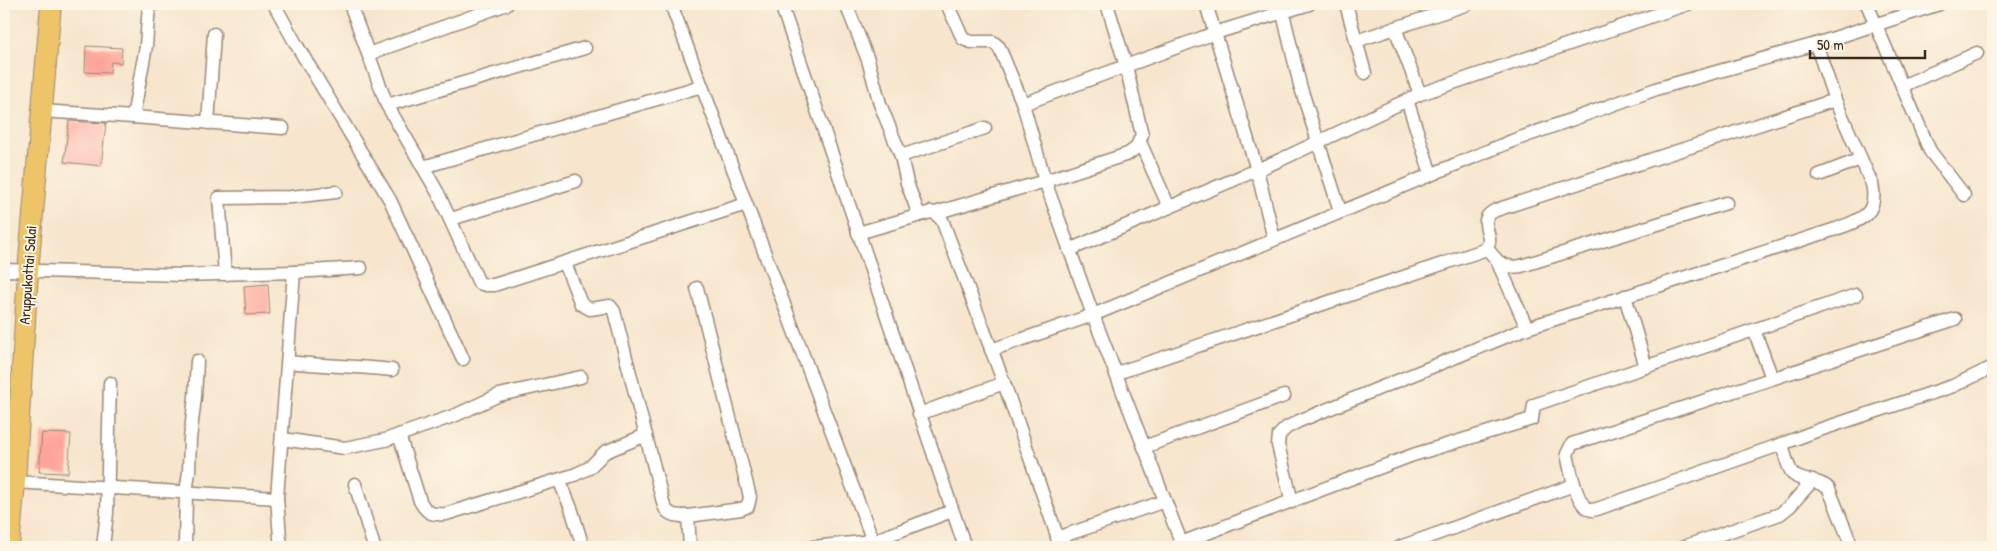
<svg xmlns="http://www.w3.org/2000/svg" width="1997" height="551" viewBox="0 0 1997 551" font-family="'Patrick Hand',sans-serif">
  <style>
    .building { fill: #fea49a }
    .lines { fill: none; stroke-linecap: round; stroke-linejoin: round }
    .street-casing { stroke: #998876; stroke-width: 15 }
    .primary-casing { stroke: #998876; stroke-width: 22 }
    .street { stroke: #fff; stroke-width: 12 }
    .primary { stroke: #eec469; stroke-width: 20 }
    .labels { text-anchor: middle; stroke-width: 4; stroke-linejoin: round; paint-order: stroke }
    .street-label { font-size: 15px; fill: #3b2a1e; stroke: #fcf5e5 }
  </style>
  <rect width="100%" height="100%" fill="#fcf5e5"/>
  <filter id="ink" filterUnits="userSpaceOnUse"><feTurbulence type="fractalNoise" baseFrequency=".02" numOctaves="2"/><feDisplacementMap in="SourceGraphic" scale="10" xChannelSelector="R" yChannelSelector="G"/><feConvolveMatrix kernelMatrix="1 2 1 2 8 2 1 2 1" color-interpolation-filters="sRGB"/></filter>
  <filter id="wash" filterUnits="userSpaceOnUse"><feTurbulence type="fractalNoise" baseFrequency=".0096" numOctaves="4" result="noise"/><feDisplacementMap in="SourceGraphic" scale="20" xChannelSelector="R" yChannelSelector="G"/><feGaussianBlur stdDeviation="1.12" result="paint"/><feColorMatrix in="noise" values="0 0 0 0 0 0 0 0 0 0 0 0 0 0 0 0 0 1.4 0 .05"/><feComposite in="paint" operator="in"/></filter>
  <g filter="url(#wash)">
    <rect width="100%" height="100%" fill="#f7e5cd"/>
    <g id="blocks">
      <g class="building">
        <path d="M 86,46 L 122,48 L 121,63 L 111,62 L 110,73 L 85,72 Z"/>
        <path d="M 69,121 L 106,123 L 101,166 L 64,162 Z"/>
        <path d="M 268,284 L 270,314 L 246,315 L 244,286 Z"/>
        <path d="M 42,433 L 71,434 L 68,473 L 39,472 Z"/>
      </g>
    </g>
  </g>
  <g filter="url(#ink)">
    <use href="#blocks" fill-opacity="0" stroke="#998876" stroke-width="1"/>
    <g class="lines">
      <defs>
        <g id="street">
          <path d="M 274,4 L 296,44 L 390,200 L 463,359"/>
          <path d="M 350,4 L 387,105 L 438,193 L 479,283 L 486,285 L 494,285 L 746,204"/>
          <path d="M 671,4 L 873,541"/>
          <path d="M 781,4 L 965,547"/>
          <path d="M 846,4 L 868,60 L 880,104 L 901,156 L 907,183 L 919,215"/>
          <path d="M 947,4 L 963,39 L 971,42 L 993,42 L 999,47 L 1023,104 L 1045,181 L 1093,315 L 1183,547"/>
          <path d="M 1206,4 L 1257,170 L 1274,239"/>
          <path d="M 1346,4 L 1365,73"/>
          <path d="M 1867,4 L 1930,151 L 1964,195"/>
          <path d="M 1281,5 L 1300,85 L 1340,211"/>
          <path d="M 1395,28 L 1420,94"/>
          <path d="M 1356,41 L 1468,4"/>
          <path d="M 368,54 L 507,4"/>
          <path d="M 1902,86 L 1977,53"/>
          <path d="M 1407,100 L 1431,174"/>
          <path d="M 1023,104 L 1215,33 L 1309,4"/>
          <path d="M 387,105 L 585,48"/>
          <path d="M 41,111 L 133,117 L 146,46 L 149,4"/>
          <path d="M 133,117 L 283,128"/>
          <path d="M 208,123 L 214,34"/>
          <path d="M 1140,142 L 1169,207"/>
          <path d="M 901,156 L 985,128"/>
          <path d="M 423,167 L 702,86"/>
          <path d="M 1819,175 L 1861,159"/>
          <path d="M 935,213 L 1045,181 L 1128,154 L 1136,148 L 1142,135 L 1126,66 L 1107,4"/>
          <path d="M 451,219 L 576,181"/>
          <path d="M 858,233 L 931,212 L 935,213 L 942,220 L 1004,383 L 1061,547"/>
          <path d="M 1487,248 C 1497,262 1503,269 1521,266 L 1726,203"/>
          <path d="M 1069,250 L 1280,160 L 1420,94 L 1688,4"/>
          <path d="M 565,263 L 581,304 L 590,309 L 610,306 L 614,311 L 664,506 C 668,516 677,516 688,516 L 690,547"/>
          <path d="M 1498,263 L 1527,328"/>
          <path d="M 4,270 L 182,275 L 294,272 L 361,268"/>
          <path d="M 225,274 L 219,198 L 291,197 L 336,192"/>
          <path d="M 1625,296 L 1646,367"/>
          <path d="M 1955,319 L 1572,444 L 1567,454 C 1570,467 1576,508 1592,510 L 1597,509 L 1782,444 L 1816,431 L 1953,386 L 1993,367"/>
          <path d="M 1754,330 L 1772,378"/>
          <path d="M 991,350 L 1093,315 L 1512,141 L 1659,88 L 1816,44 L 1939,4"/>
          <path d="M 288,362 C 322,366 357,366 392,370"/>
          <path d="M 1117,373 L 1484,250 C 1500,238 1472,221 1496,210 L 1835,100 L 1816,44"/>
          <path d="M 919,414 L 1004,383"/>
          <path d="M 399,435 L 420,501 C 427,514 432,515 446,514 L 574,475 L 589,468 L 605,452 L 646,435"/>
          <path d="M 282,439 L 345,448 L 385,440 L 456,415 L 499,395 L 581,377"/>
          <path d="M 1782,444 C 1785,454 1787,467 1793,474 C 1803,484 1819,478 1829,489 L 1852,547"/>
          <path d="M 1144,447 L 1284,396"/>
          <path d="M 559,480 L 571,508 L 583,547"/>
          <path d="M 15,482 L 277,498 L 294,272"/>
          <path d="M 355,484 L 374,547"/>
          <path d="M 277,498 L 280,538 L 282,547"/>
          <path d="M 1292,502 L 1278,445 L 1279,435 L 1286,428 L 1299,421 L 1527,328 L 1836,229 C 1860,220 1879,215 1872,184 L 1835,100"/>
          <path d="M 688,516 L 741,509 L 748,506 L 750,497 L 697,288"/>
          <path d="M 1057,538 L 1165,501"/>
          <path d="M 1181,543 L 1413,455 L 1532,419 L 1534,405 L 1856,295"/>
          <path d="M 103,547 L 107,513 L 110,383"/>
          <path d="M 185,547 L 186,493 L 189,471 L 190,439 L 195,397 L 197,361"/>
          <path d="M 813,547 L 873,541 L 952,511"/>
          <path d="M 1400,547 L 1574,485"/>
          <path d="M 1683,547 L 1780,514 L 1790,506 L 1813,480"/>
        </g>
        <path id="primary" d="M 9,547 L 15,482 L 28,272 L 51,4"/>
      </defs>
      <use href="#street" class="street-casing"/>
      <use href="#primary" class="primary-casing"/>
      <use href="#street" class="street"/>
      <use href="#primary" class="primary"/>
    </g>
  </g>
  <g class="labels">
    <g class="street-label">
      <text transform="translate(28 275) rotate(-86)" y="5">Aruppukottai Salai</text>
    </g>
  </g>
  <rect width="1997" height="551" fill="none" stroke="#fcf5e5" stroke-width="20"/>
  <path d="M1810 50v8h115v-8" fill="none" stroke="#3b2a1e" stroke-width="2.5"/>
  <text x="1817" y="50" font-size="15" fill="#3b2a1e" stroke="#fcf5e5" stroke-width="4" paint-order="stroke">50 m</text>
</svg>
